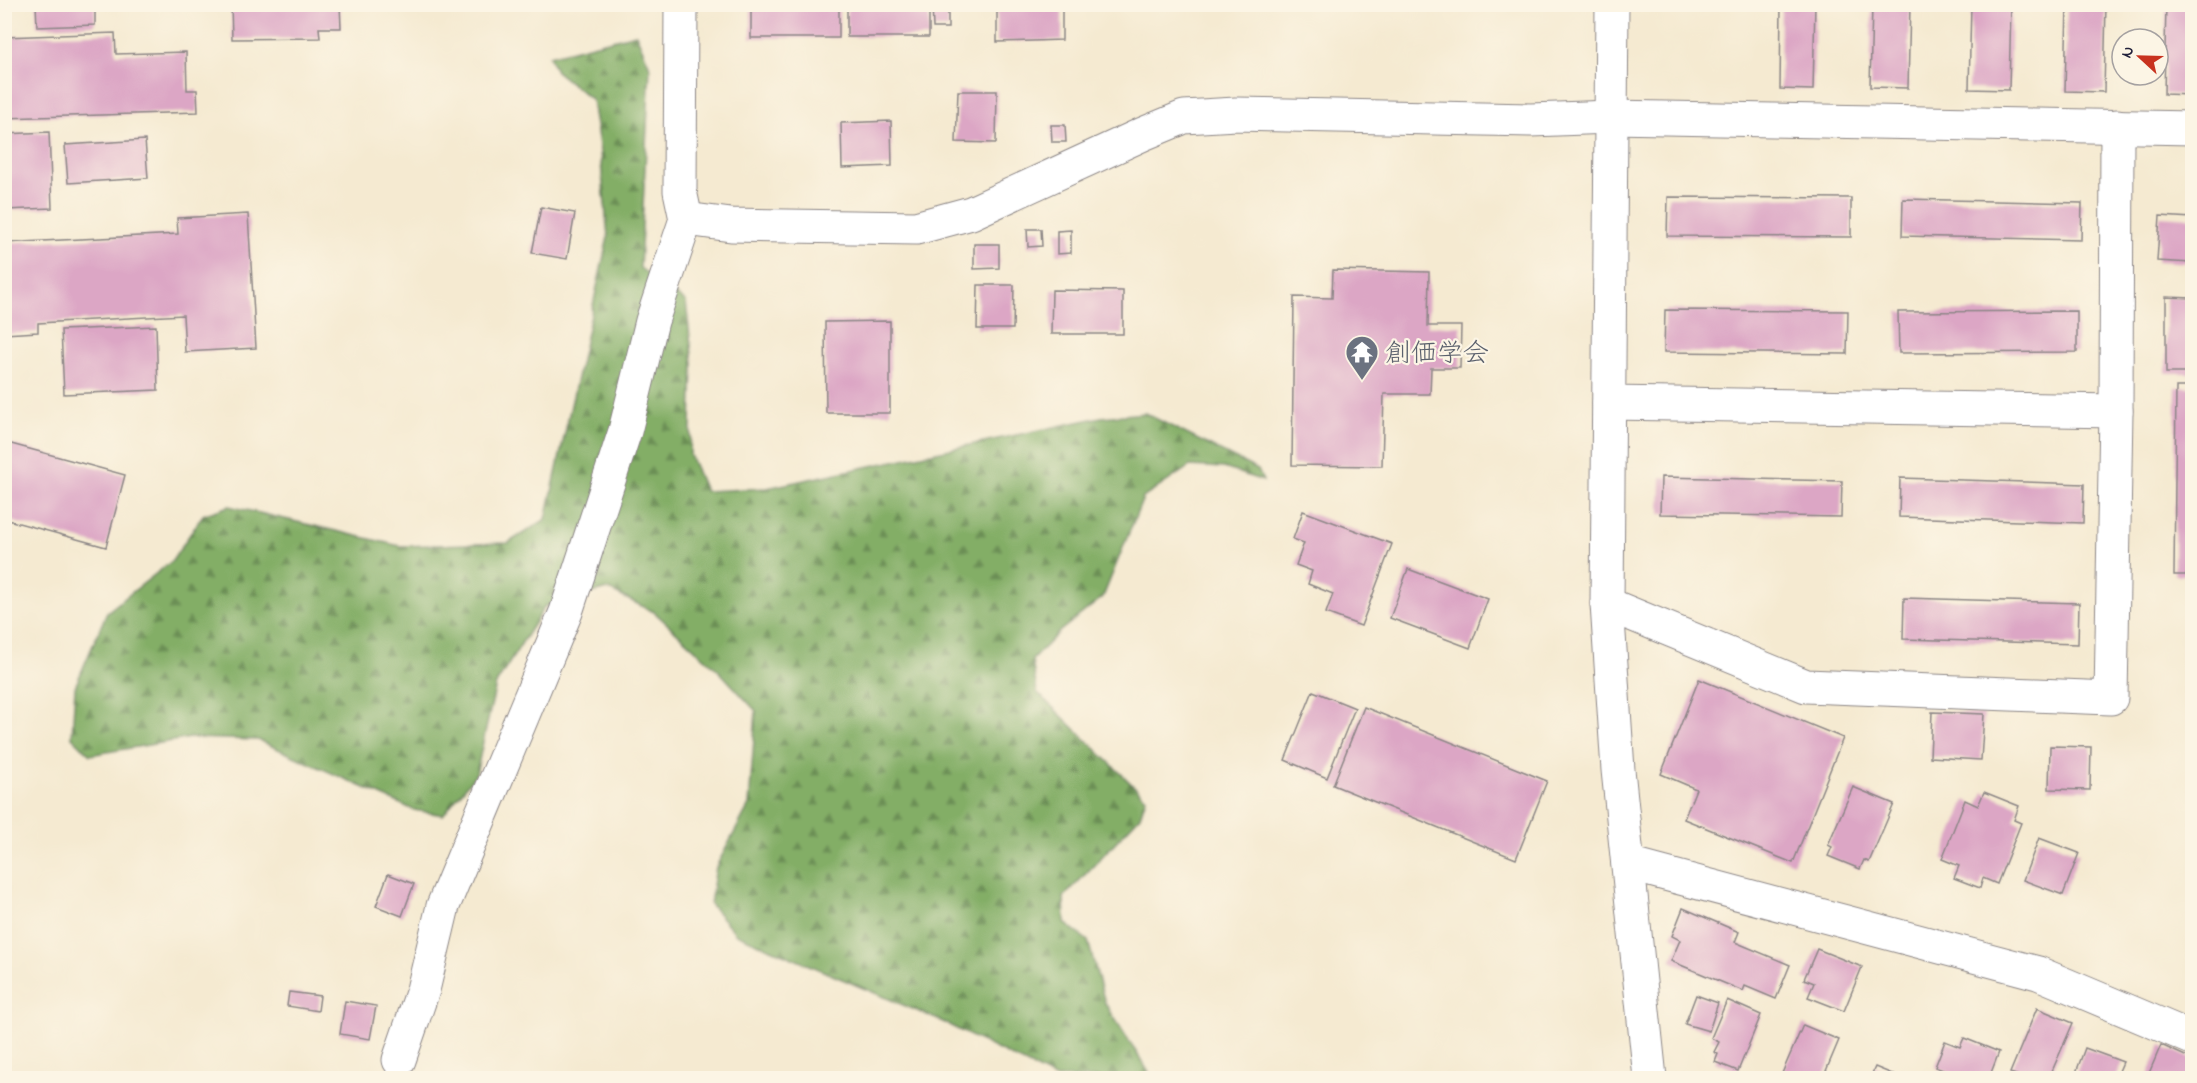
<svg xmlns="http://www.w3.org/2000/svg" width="2197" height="1083" viewBox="0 0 2197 1083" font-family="'Indie Flower','Klee One',sans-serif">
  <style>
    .forest { fill: url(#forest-firs); stroke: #526850; stroke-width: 1.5 }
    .building { fill: #dca6c5 }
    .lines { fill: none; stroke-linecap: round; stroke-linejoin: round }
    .minor-casing { stroke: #8c8686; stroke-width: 35 }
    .minor { stroke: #fff; stroke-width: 33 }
    .labels { text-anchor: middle; stroke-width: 4.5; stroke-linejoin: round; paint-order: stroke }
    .worship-label { font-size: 26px; fill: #5b616d; stroke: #fcf5e5; text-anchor: start }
  </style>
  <defs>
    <pattern id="forest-firs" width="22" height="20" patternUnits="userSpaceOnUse" patternTransform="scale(1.5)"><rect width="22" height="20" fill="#83ae66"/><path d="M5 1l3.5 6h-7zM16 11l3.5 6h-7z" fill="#6b8d55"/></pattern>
  </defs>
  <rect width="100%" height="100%" fill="#fcf5e5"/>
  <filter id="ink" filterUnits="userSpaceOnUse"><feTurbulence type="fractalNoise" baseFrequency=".0167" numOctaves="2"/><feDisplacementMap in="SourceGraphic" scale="12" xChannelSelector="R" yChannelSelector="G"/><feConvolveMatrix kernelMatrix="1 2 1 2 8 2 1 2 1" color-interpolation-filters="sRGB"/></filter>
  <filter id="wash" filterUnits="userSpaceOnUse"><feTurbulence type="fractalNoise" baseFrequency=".008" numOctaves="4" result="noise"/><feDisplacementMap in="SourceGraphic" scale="24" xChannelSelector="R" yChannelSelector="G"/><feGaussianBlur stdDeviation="1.35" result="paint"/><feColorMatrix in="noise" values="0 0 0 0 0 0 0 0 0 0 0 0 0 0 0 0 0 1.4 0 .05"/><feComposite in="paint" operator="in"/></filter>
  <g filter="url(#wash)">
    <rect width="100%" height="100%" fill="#f5ead1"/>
    <path class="forest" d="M 636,34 L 650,67 L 640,268 L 686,302 L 693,364 L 690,455 L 705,491 L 767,488 L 1101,417 L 1145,413 L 1258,470 L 1263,481 L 1224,468 L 1190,466 L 1143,498 L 1103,597 L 1060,631 L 1032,660 L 1037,692 L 1146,798 L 1140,816 L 1064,897 L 1065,923 L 1088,941 L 1105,1003 L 1151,1076 L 1155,1078 L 1054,1078 L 941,1021 L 736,934 L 710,904 L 716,867 L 749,805 L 756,711 L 718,670 L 654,612 L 607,589 L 545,606 L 496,684 L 476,774 L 443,815 L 414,810 L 258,740 L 190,738 L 90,755 L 72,737 L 75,687 L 107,612 L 172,561 L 203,515 L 229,506 L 400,546 L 508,543 L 546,519 L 608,237 L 600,152 L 592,100 L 556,71 L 549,56 Z"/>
    <g id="blocks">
      <g class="building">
        <path d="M 36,4 L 95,4 L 95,25 L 37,27 Z"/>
        <path d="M 231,4 L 340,4 L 341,28 L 319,28 L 320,38 L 232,39 Z"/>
        <rect x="751" y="4" width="88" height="34"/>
        <rect x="847" y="4" width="82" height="33"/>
        <path d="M 932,4 L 948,4 L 948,28 L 933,28 Z"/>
        <path d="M 997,4 L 1062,4 L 1062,40 L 997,42 Z"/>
        <path d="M 1781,4 L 1815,4 L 1813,90 L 1780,89 Z"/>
        <path d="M 1971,4 L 2011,4 L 2009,90 L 1969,89 Z"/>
        <path d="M 2067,4 L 2106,4 L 2104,92 L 2065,91 Z"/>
        <path d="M 2166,4 L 2192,4 L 2192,95 L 2164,94 Z"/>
        <path d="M 1872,5 L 1910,5 L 1908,88 L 1870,87 Z"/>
        <path d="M 115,33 L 116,54 L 186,52 L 187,90 L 197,90 L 198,112 L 4,118 L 4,37 Z"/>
        <path d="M 958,91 L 997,91 L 996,143 L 956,142 Z"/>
        <path d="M 891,121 L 892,166 L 842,168 L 841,123 Z"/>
        <path d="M 1051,125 L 1065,125 L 1066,142 L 1052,142 Z"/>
        <path d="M 49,132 L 52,208 L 5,210 L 5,134 Z"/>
        <path d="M 145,140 L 148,178 L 68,183 L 65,145 Z"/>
        <path d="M 1668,197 L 1851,198 L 1851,237 L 1667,236 Z"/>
        <path d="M 1903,199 L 2082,203 L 2081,240 L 1902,236 Z"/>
        <path d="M 541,207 L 575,213 L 567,259 L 532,253 Z"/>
        <path d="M 248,214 L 256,348 L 185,352 L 183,315 L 38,323 L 38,332 L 4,334 L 4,243 L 178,234 L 177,218 Z"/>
        <path d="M 2160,216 L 2192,218 L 2192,263 L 2157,261 Z"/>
        <path d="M 1027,229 L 1041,229 L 1042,246 L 1028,247 Z"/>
        <path d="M 1071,230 L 1071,253 L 1057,254 L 1057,231 Z"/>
        <path d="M 974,244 L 999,244 L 999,268 L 974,269 Z"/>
        <path d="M 1333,270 L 1429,272 L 1428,326 L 1461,326 L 1460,368 L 1431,368 L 1430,394 L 1384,394 L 1382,466 L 1292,465 L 1294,297 L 1332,298 Z"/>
        <path d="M 978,285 L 1014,285 L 1013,329 L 977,329 Z"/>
        <path d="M 1052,290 L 1123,291 L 1123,334 L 1051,334 Z"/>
        <path d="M 2166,297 L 2192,298 L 2192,373 L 2166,373 Z"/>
        <path d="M 1665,310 L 1848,311 L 1847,354 L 1664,352 Z"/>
        <path d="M 2077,311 L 2077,352 L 1899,353 L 1898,312 Z"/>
        <path d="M 890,321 L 890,413 L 826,413 L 825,322 Z"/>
        <path d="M 156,326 L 158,390 L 64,394 L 61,330 Z"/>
        <path d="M 2176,387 L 2192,387 L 2192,575 L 2174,575 Z"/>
        <path d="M 4,442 L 125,475 L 106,547 L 4,519 Z"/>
        <path d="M 1661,477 L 1842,481 L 1841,517 L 1660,514 Z"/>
        <path d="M 1900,478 L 2084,484 L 2083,523 L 1899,517 Z"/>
        <path d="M 1303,511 L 1392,544 L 1361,626 L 1326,613 L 1333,594 L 1308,584 L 1312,571 L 1296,565 L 1304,543 L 1293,539 Z"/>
        <path d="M 1408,569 L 1488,599 L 1470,648 L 1390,618 Z"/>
        <path d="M 1904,598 L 2079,603 L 2078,644 L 1903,639 Z"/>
        <path d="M 1699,679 L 1843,738 L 1793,863 L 1684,819 L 1696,789 L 1661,774 Z"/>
        <path d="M 1313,691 L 1355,708 L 1327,778 L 1285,760 Z"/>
        <path d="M 1364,707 L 1547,781 L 1516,859 L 1333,785 Z"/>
        <path d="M 1932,712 L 1984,714 L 1981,760 L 1930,757 Z"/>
        <path d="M 2050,746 L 2091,747 L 2090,790 L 2049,789 Z"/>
        <path d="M 1853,787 L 1894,804 L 1869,862 L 1864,860 L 1860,869 L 1828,856 L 1832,847 L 1828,845 Z"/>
        <path d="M 1984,792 L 2019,806 L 2014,820 L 2021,823 L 1997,884 L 1983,878 L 1980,888 L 1954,878 L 1959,866 L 1942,859 L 1965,800 L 1978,806 Z"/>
        <path d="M 2039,838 L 2079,853 L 2063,895 L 2023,880 Z"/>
        <path d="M 388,874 L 414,884 L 402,916 L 376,906 Z"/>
        <path d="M 1683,908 L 1739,932 L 1735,942 L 1790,965 L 1776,999 L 1745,986 L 1743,991 L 1671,961 L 1680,940 L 1672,936 Z"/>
        <path d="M 1817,949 L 1862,967 L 1844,1011 L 1808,997 L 1814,983 L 1804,979 Z"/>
        <path d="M 289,992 L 320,996 L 318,1011 L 287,1006 Z"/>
        <path d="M 1696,995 L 1718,1003 L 1709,1031 L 1685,1024 Z"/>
        <path d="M 1727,1000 L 1761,1015 L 1738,1071 L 1715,1062 L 1718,1054 L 1714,1052 L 1719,1042 L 1711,1038 Z"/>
        <path d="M 345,1001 L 376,1006 L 370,1039 L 340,1034 Z"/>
        <path d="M 2037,1008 L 2073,1023 L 2049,1078 L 2025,1078 L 2010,1073 Z"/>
        <path d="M 1803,1025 L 1839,1040 L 1823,1078 L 1780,1078 Z"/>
        <path d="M 1964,1038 L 1999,1052 L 1989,1078 L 1964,1078 L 1935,1067 L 1945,1041 L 1960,1047 Z"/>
        <path d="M 2161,1045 L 2192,1059 L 2192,1078 L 2147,1078 Z"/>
        <path d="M 2085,1048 L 2123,1062 L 2116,1078 L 2074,1078 Z"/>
        <path d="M 1875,1067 L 1902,1078 L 1870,1078 Z"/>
      </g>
    </g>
  </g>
  <g filter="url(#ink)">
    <use href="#blocks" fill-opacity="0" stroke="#8c8686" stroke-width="1.5"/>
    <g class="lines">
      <defs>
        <g id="minor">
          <path d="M 1612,4 L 1607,604 L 1618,770 L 1650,1078"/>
          <path d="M 686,219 L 731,225 L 916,228 L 971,213 L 1143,134 L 1184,117 L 1236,114 L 1531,120 L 1611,117 L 2192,128"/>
          <path d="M 1609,403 L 2116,411"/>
          <path d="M 1607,604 L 1806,686 L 2111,698 L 2116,411 L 2117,126"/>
          <path d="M 1628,864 L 2038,973 L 2192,1038"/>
          <path d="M 399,1060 L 423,990 L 443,906 L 566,612 L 625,431 L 652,321 L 686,219 L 680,191 L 681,4"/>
        </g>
      </defs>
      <use href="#minor" class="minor-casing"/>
      <use href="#minor" class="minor"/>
    </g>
  </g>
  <defs>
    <symbol id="temple-pin" viewBox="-11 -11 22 30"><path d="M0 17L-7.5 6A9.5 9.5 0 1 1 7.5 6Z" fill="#6b7280" stroke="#fcf5e5"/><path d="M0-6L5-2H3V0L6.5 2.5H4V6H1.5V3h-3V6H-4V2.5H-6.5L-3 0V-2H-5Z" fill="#fff"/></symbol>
  </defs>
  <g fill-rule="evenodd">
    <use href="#temple-pin" x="1343" y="333" width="38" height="52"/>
  </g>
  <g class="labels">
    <g class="worship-label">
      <text x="1385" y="361">創価学会</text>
    </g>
  </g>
  <rect width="2197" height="1083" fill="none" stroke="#fcf5e5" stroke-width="24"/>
  <g transform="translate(2140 57) rotate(292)"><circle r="28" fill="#fcf5e5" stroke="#a5a1a1" stroke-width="1.5"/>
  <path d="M0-4.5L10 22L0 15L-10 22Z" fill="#c8321e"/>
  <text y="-9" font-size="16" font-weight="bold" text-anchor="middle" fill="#22223b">N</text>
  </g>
</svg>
